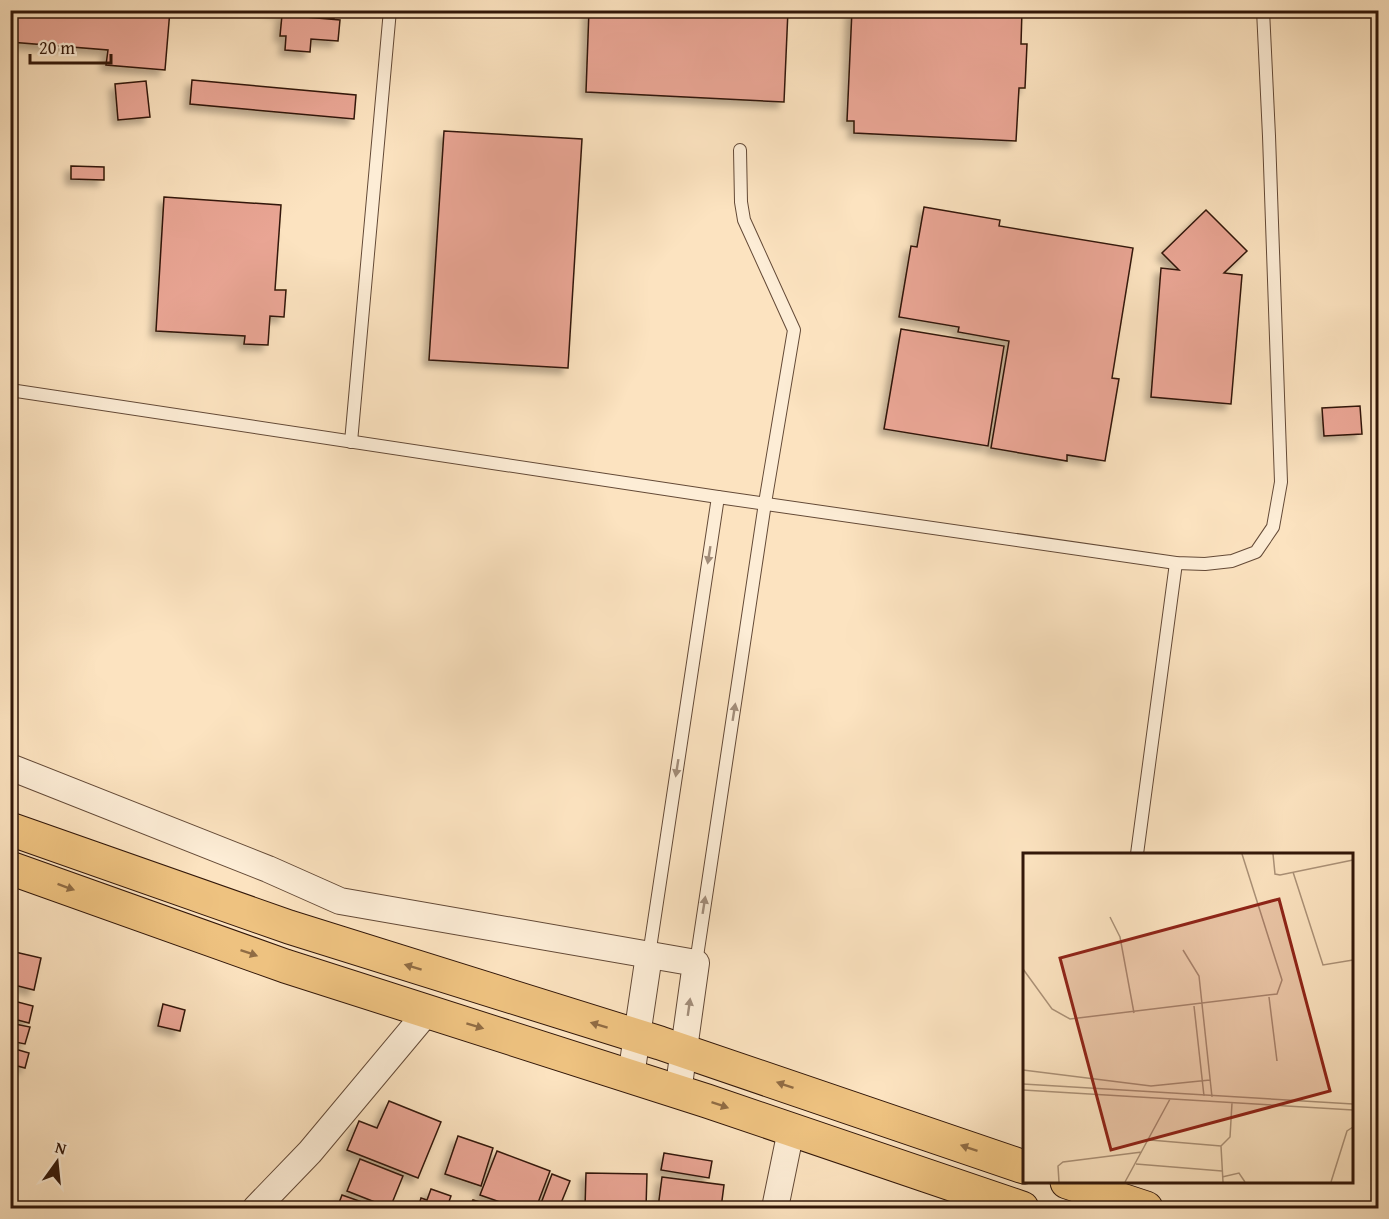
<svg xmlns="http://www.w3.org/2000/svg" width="1389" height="1219" viewBox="0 0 1389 1219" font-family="'Gentium Book Plus',serif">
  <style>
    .building { fill: #e9a594; stroke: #321709; stroke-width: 1.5; filter: url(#shadow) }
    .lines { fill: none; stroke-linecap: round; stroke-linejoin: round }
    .service-casing { stroke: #644a37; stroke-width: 14 }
    .minor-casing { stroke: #644a37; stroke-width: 28 }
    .trunk-casing { stroke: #321709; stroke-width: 35 }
    .service { stroke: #fdedd6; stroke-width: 12 }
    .minor { stroke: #fdedd6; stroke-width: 26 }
    .trunk { stroke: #eec280; stroke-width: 33 }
    .oneway { fill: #a28d7a }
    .oneway2 { fill: #906c44 }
    .inset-road { fill: none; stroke: #ab9177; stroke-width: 1.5 }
    .view { fill: #8f2418; fill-opacity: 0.15; stroke: #8f2418; stroke-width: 3 }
    .inset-edge { fill: none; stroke: #321709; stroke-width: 3 }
  </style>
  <defs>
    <filter id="shadow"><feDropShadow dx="-5.5" dy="5.5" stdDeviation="3" flood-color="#0004"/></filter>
  </defs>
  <rect width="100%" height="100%" fill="#fce3c0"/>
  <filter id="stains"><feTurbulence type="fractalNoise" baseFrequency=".00333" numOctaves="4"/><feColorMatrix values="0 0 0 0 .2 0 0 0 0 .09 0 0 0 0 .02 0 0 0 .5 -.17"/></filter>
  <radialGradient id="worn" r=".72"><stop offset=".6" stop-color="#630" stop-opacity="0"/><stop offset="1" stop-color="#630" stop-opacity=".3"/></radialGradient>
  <g class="building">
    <path d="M 10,10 L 170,10 L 165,70 L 106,65 L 108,50 L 10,42 Z"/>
    <path d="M 269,10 L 335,10 L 334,19 Z"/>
    <path d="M 589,10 L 788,10 L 784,102 L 586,92 Z"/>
    <path d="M 852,10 L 1022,10 L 1021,44 L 1027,44 L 1025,88 L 1019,88 L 1016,141 L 854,133 L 854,121 L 847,121 Z"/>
    <path d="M 282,15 L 340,20 L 338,41 L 311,39 L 310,52 L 285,50 L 286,36 L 280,36 Z"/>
    <path d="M 192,80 L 356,95 L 354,119 L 190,104 Z"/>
    <path d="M 146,81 L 150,117 L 118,120 L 115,84 Z"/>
    <path d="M 444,131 L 582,139 L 568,368 L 429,360 Z"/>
    <path d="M 71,166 L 104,167 L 104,180 L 71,179 Z"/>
    <path d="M 164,197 L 281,205 L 275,290 L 286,290 L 284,317 L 270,316 L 268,345 L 244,344 L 245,336 L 156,331 Z"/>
    <path d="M 924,207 L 1000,220 L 999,226 L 1133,248 L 1112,378 L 1119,379 L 1105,461 L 1067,455 L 1067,461 L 991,448 L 1009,341 L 958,332 L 959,327 L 899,317 L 911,246 L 917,247 Z"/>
    <path d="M 1206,210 L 1247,251 L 1224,273 L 1242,275 L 1231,404 L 1151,397 L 1161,268 L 1179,270 L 1162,253 Z"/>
    <path d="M 901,329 L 1004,346 L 988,446 L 884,429 Z"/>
    <path d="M 1360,406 L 1362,434 L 1324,436 L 1322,408 Z"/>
    <path d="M 15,952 L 41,958 L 34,990 L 10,984 L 10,969 Z"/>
    <path d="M 10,1000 L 33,1006 L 29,1023 L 10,1018 Z"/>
    <path d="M 163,1004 L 185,1010 L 180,1031 L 158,1026 Z"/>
    <path d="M 10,1023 L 30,1027 L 25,1044 L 10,1041 Z"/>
    <path d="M 15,1049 L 29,1053 L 25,1068 L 10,1064 Z"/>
    <path d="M 389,1101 L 441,1122 L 418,1178 L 347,1150 L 359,1121 L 377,1128 Z"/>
    <path d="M 458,1136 L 493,1148 L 481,1186 L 445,1174 Z"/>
    <path d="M 497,1151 L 550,1171 L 536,1208 L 517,1208 L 480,1195 Z"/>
    <path d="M 664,1153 L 712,1161 L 709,1178 L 661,1170 Z"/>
    <path d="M 360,1159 L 403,1176 L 390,1208 L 347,1191 Z"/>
    <path d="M 586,1173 L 647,1174 L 646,1208 L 585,1208 Z"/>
    <path d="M 552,1174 L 570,1181 L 559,1208 L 547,1208 L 540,1206 Z"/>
    <path d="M 662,1177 L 724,1185 L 721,1208 L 658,1208 Z"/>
    <path d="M 431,1189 L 451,1196 L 447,1207 L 452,1208 L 410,1208 L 412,1202 L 419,1205 L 421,1198 L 427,1200 Z"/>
    <path d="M 342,1195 L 379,1208 L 337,1208 Z"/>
    <path d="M 473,1200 L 502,1208 L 469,1208 Z"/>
  </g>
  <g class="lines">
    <defs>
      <g id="service">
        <path d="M 10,390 L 718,497 L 1176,563 L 1205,564 L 1232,561 L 1256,552 L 1273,527 L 1281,482 L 1269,136 L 1263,10"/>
        <path d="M 351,442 L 390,10"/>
        <path d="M 1137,854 L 1176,563"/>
        <path d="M 649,955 L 718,497"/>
        <path d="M 696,963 L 765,503 L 794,330 L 744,220 L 741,202 L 740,150"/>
      </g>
      <g id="minor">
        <path d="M 10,767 L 268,869 L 340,901 L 696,963 L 678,1092"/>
        <path d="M 631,1076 L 649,955"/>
        <path d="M 256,1208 L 310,1152 L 427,1012"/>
        <path d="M 775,1208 L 791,1130"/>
      </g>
      <g id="trunk">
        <path d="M 10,829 L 289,927 L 660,1043 L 1024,1167"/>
        <path d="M 10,868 L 285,966 L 707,1101 L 1022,1208"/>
        <path d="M 1067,1182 L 1146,1208"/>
      </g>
    </defs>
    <use href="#service" class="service-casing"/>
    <use href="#minor" class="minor-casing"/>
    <use href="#trunk" class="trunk-casing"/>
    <use href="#service" class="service"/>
    <use href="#minor" class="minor"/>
    <use href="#trunk" class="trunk"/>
  </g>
  <defs><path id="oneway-solid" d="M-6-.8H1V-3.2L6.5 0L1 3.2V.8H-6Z" transform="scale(1.5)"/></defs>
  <g class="oneway">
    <use href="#oneway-solid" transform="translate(709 555) rotate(99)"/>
    <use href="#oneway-solid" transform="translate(734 712) rotate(-81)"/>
    <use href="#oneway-solid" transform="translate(677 768) rotate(99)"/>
    <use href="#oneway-solid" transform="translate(704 905) rotate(-81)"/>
    <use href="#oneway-solid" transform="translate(689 1007) rotate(-82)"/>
  </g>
  <g class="oneway2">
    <use href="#oneway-solid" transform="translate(66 887) rotate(20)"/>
    <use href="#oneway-solid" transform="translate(249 953) rotate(19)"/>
    <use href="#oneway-solid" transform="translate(413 967) rotate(-163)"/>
    <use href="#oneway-solid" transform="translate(599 1025) rotate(-163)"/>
    <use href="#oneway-solid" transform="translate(475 1026) rotate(17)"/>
    <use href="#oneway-solid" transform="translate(785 1085) rotate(-161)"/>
    <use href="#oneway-solid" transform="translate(720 1105) rotate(19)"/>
    <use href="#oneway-solid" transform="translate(969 1148) rotate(-161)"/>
  </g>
  <g transform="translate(1023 853)">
    <rect width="330" height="330" fill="#fce3c0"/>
    <path class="inset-road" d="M 250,1 L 252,21 L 257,22 L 330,7M 270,19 L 300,112 L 330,107M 87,64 L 97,84 L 111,160M 160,97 L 176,123 L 189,244M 0,116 L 29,156 L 47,166 L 254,141 L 259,127 L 219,1M 246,144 L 254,208M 171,153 L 181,243M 0,217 L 128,233 L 187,227M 0,231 L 330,251M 0,237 L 330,257M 127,287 L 198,293M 113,311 L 199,318M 199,324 L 216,320 L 222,329M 36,329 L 35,313 L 40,309 L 119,299M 102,329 L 147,246M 200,329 L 198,293 L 207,284 L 209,250M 308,329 L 324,278 L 330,274"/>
    <path class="view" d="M 256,46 L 307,238 L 88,297 L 37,105 Z"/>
    <rect width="330" height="330" class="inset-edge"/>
  </g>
  <rect width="1389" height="1219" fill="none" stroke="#fce3c0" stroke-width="36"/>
  <rect x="12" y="12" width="1365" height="1195" fill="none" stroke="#321709" stroke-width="3"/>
  <rect x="18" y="18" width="1353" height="1183" fill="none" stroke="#321709" stroke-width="1.5"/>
  <g transform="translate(57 1162) rotate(15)" stroke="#fdedd6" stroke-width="4.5" paint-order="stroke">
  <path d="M0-4.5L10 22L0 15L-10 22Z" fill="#321709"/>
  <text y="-9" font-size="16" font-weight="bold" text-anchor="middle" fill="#321709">N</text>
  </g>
  <path d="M30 54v9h81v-9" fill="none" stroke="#321709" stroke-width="3"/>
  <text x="39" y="54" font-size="18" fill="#321709" stroke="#fdedd6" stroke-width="4.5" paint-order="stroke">20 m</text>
  <rect width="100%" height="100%" filter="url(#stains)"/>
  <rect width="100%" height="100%" fill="url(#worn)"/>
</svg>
